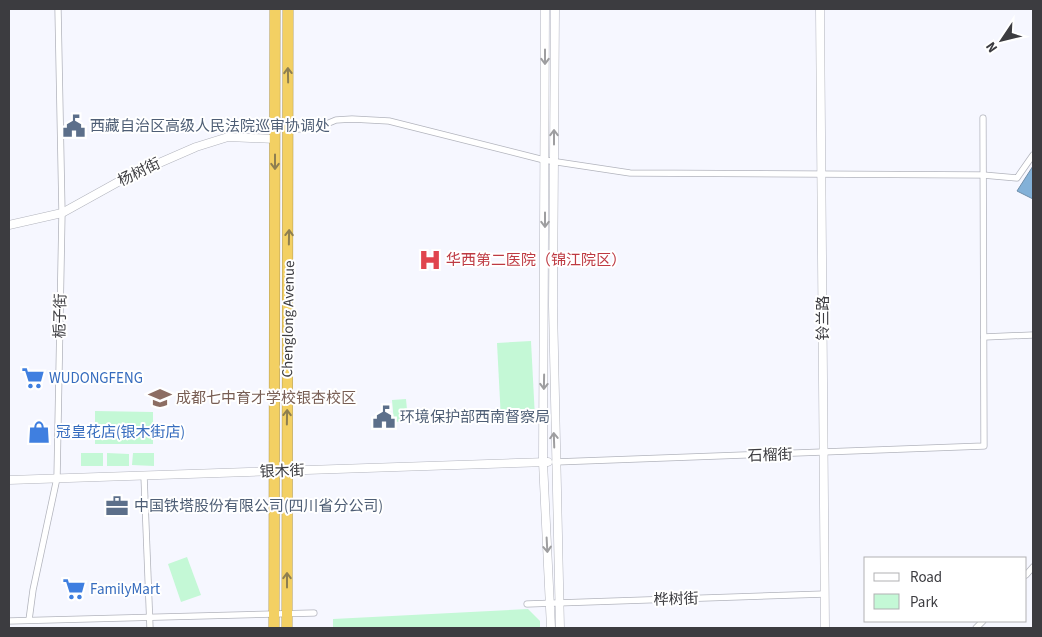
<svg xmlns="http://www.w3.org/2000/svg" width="1042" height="637" viewBox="0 0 1042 637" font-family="'Source Sans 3','Noto Sans SC',sans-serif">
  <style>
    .green { fill: #c4f8d6 }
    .water { fill: #83b1d8; stroke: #6e8eaa }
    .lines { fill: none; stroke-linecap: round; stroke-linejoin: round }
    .street-casing { stroke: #b2b4bd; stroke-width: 7 }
    .secondary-casing { stroke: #b2b4bd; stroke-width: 9 }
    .highway-casing { stroke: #b39c57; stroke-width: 11 }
    .street { stroke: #fff; stroke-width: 5.5 }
    .secondary { stroke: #fff; stroke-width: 8 }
    .highway { stroke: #f3d063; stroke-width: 10 }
    .oneway { stroke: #9e9ea0 }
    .oneway2 { stroke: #8e7f50 }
    .labels { text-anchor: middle; stroke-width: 4; stroke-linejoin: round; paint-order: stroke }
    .service-label { font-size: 15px; fill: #4e5e75; stroke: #fff; text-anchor: start }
    .street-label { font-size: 15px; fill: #3c3c40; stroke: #fff }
    .health-label { font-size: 15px; fill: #be3a42; stroke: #fff; text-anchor: start }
    .shop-label { font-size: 15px; fill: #366cbe; stroke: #fff; text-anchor: start }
    .education-label { font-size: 15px; fill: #785e54; stroke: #fff; text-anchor: start }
  </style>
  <rect width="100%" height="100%" fill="#f6f7ff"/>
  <g class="green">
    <path d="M 531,341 L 535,418 L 501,420 L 497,343 Z"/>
    <path d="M 406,399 L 408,421 L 394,422 L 392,400 Z"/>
    <path d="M 95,411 L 153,412 L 153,444 L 95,444 Z"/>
    <rect x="81" y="453" width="22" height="13"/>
    <path d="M 107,453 L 129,454 L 129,466 L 107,466 Z"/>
    <path d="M 133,453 L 154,453 L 154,466 L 132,465 Z"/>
    <path d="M 187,557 L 201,595 L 181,602 L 168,564 Z"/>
    <path d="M 528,609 L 540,621 L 540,628 L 333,628 L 333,619 Z"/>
  </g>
  <path class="water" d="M 1033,166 L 1033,199 L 1017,191 Z"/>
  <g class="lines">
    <defs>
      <g id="street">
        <path d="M 289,130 L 319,127 L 336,120 L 352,119 L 389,121 L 544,160 L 630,173 L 983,175 L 1017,178 L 1033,155"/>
        <path d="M 984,337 L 1033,335"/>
        <path d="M 555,462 L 984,446 L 983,118"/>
        <path d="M 144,476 L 150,628"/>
        <path d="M 1026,575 L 1033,567"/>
        <path d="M 527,604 L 825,594"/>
        <path d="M 29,620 L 33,590 L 57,478 L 62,213 L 58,9"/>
        <path d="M 9,621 L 314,613"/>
        <path d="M 976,628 L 983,621"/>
      </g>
      <g id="secondary">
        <path d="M 545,9 L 543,462 L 551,628"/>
        <path d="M 555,9 L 553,306 L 560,628"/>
        <path d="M 820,9 L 825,628"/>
        <path d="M 9,225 L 62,213 L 127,177 L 196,147 L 228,137 L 275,139"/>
        <path d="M 9,480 L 548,462"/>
      </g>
      <g id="highway">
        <path d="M 274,628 L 275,9"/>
        <path d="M 287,628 L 288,9"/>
      </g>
    </defs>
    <use href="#street" class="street-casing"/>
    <use href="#secondary" class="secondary-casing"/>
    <use href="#highway" class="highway-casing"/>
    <use href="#street" class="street"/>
    <use href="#secondary" class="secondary"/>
    <use href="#highway" class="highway"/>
  </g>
  <defs><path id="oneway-shaft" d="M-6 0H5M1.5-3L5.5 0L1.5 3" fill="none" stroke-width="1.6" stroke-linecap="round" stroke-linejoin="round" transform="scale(1.25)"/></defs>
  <g class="oneway">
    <use href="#oneway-shaft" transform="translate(545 57) rotate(90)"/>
    <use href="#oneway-shaft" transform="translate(554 137) rotate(-90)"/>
    <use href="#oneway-shaft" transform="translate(545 220) rotate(90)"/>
    <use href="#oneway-shaft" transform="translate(544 382) rotate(91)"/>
    <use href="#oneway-shaft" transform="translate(554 440) rotate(-92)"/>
    <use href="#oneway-shaft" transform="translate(547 545) rotate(87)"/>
  </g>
  <g class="oneway2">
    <use href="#oneway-shaft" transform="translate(288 75) rotate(-91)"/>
    <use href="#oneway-shaft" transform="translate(275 162) rotate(90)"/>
    <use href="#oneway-shaft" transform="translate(289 237) rotate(-89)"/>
    <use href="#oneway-shaft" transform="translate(287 417) rotate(-89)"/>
    <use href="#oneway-shaft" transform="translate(287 580) rotate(-90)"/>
  </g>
  <defs>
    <symbol id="civic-bare" viewBox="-9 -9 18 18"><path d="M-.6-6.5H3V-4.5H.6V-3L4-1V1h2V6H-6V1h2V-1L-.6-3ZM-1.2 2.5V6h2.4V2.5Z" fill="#5c6f8a" stroke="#fff" stroke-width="2.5" paint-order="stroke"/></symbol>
    <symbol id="hospital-bare" viewBox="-9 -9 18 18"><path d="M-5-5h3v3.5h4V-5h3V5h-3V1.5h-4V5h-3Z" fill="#e0444e" stroke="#fff" stroke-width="2.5" paint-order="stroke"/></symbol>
    <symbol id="supermarket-bare" viewBox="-9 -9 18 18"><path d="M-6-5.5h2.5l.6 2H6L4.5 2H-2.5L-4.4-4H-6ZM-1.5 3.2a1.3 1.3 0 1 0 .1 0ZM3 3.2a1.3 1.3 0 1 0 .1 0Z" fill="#3f7fe0" stroke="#fff" stroke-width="2.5" paint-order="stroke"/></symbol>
    <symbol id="school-bare" viewBox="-9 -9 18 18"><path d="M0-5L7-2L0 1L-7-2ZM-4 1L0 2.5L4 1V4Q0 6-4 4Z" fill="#8d6e63" stroke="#fff" stroke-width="2.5" paint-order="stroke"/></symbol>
    <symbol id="shop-bare" viewBox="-9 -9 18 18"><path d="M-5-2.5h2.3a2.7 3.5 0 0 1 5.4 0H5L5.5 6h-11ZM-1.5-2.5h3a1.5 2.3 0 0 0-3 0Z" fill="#3f7fe0" stroke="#fff" stroke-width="2.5" paint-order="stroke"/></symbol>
    <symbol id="office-bare" viewBox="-9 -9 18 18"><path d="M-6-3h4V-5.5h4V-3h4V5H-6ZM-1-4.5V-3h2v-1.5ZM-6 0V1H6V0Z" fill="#5c6f8a" stroke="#fff" stroke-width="2.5" paint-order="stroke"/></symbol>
  </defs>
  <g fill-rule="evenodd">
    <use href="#civic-bare" x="58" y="110" width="32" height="32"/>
    <use href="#hospital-bare" x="414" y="244" width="32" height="32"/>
    <use href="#supermarket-bare" x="17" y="362" width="32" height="32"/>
    <use href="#school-bare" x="144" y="382" width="32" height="32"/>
    <use href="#civic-bare" x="368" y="401" width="32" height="32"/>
    <use href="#shop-bare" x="23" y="416" width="32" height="32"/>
    <use href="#office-bare" x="101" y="490" width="32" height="32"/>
    <use href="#supermarket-bare" x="58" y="573" width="32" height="32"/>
  </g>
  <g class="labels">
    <g class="service-label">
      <text x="90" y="131">西藏自治区高级人民法院巡审协调处</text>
      <text x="400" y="422">环境保护部西南督察局</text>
      <text x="134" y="511">中国铁塔股份有限公司(四川省分公司)</text>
    </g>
    <g class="street-label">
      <text transform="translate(139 172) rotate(-26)" y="5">杨树街</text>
      <text transform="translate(60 316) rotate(-89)" y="5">栀子街</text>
      <text transform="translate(823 318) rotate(-90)" y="5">铃兰路</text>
      <text transform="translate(288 319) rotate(-89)" y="5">Chenglong Avenue</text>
      <text transform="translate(770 455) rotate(-2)" y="5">石榴街</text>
      <text transform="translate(282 471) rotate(-2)" y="5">银木街</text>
      <text transform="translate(676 599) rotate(-2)" y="5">桦树街</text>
    </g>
    <g class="health-label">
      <text x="446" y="265">华西第二医院（锦江院区）</text>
    </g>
    <g class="shop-label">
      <text x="49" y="383">WUDONGFENG</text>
      <text x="56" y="437">冠皇花店(银木街店)</text>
      <text x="90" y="594">FamilyMart</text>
    </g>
    <g class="education-label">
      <text x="176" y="403">成都七中育才学校银杏校区</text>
    </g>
  </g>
  <rect width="1042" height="637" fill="none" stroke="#3c3c40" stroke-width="20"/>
  <rect x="864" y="557" width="162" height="65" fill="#ffffff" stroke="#b1b1b3"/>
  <rect x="874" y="573" width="25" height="8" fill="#ffffff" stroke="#b1b1b3"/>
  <text x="910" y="582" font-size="15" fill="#3c3c40">Road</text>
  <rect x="874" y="594" width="25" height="15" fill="#c4f8d6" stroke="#b1b1b3"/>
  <text x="910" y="607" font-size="15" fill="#3c3c40">Park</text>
  <g transform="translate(1002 40) rotate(235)" stroke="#ffffff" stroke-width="4" paint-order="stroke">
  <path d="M0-4L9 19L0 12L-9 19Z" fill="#3c3c40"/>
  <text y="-8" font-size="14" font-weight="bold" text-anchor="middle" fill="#3c3c40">N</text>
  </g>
</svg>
